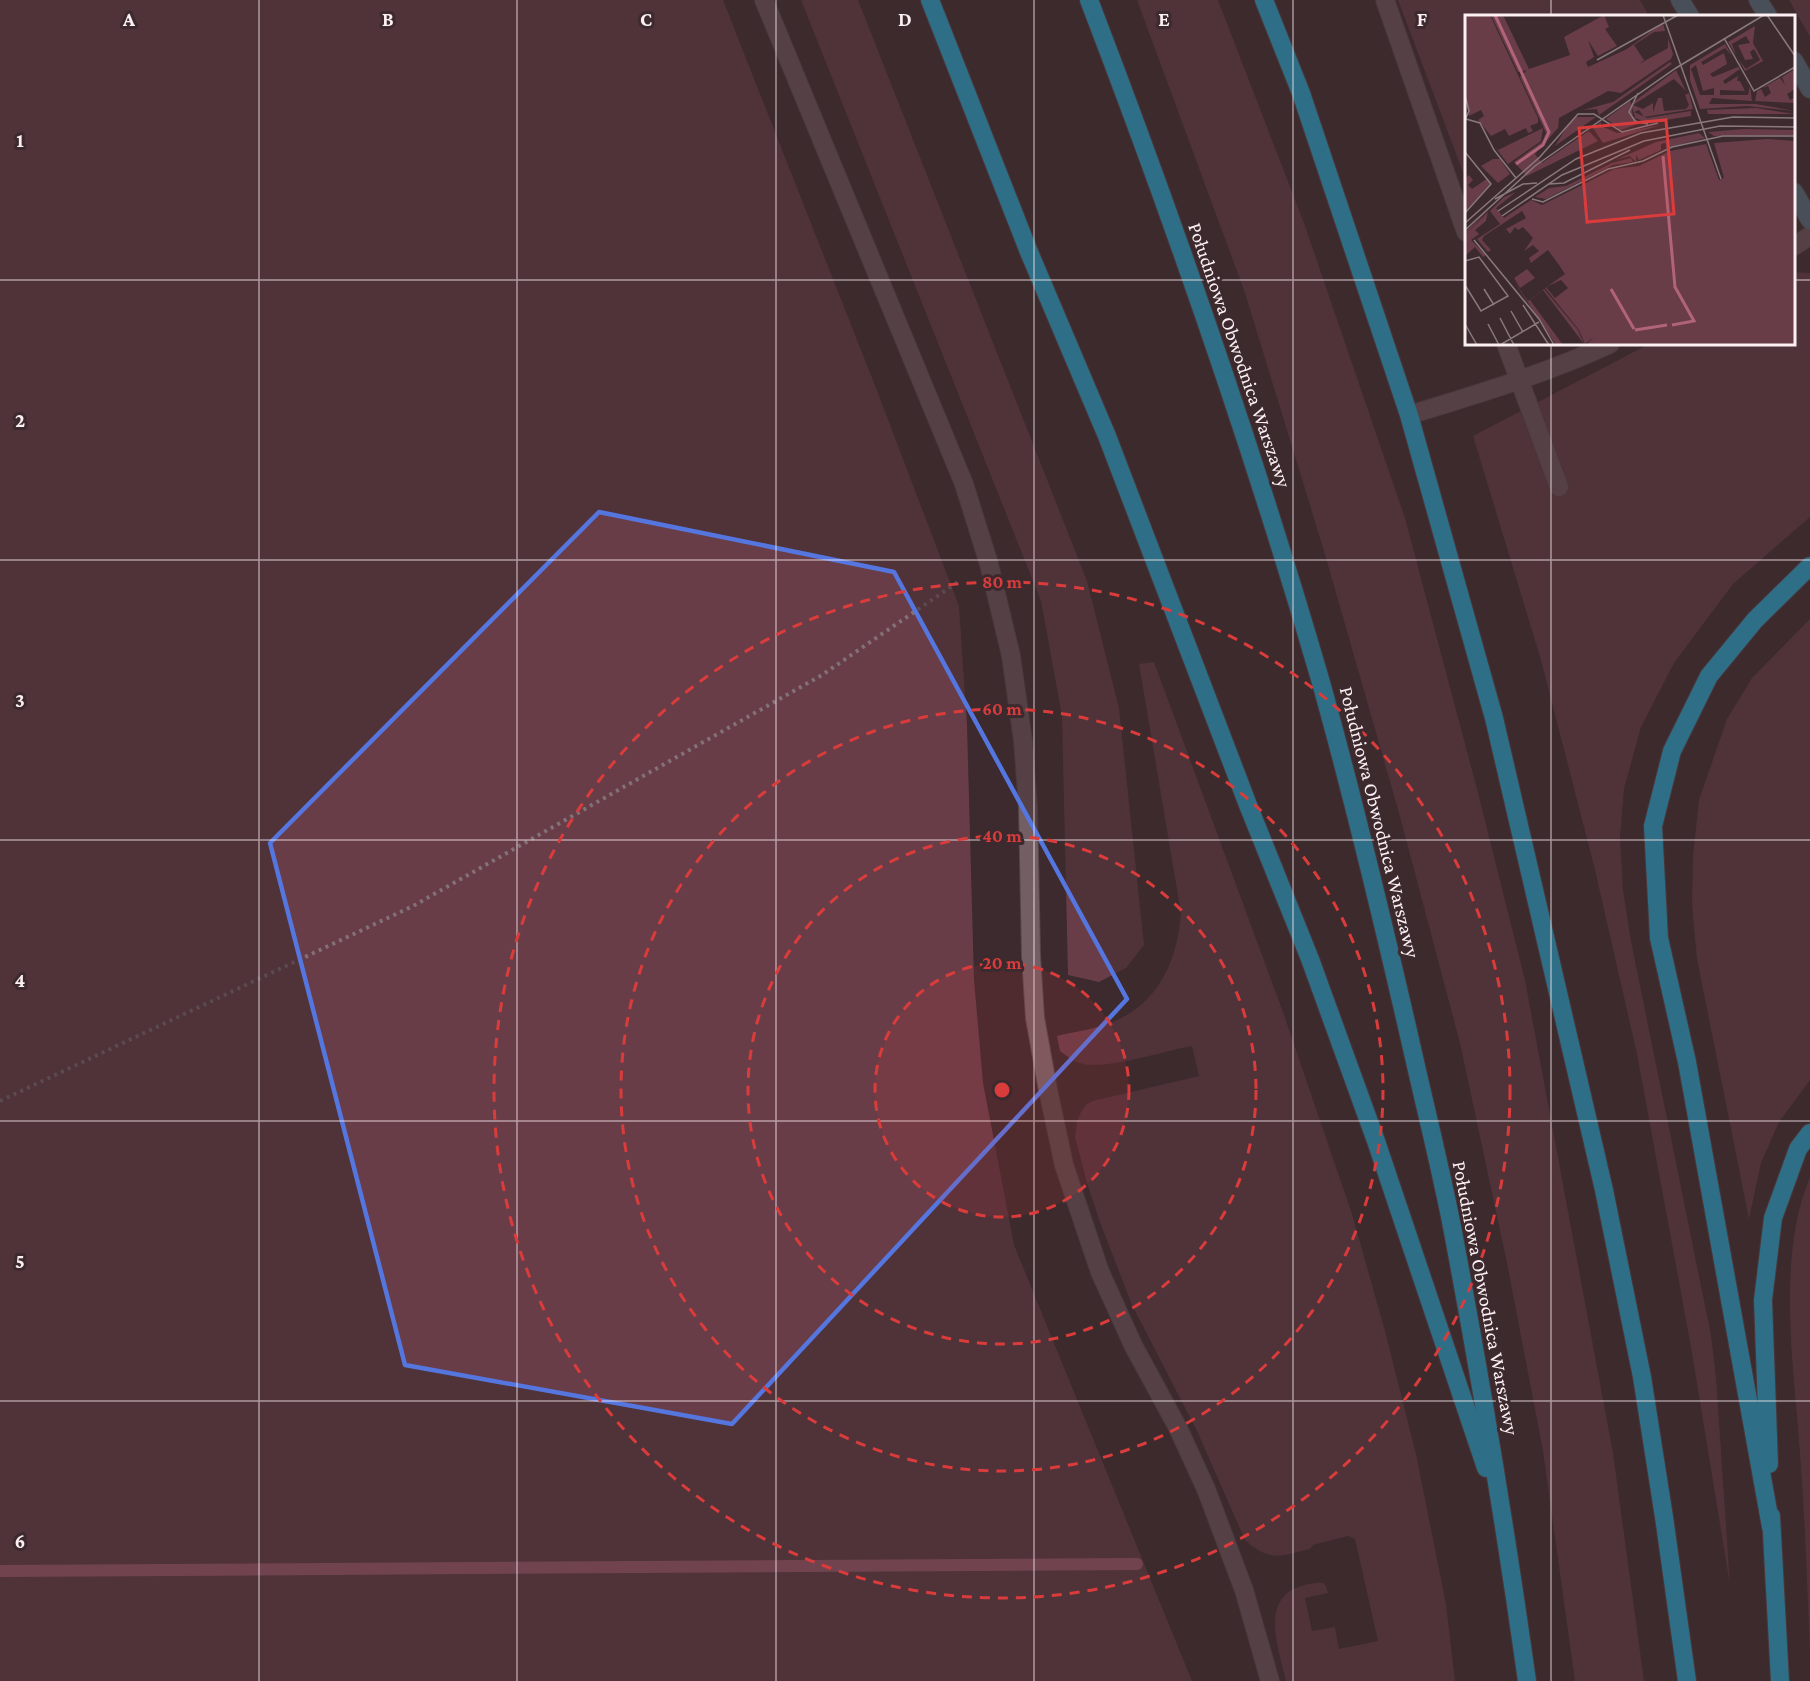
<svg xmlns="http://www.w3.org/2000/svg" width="1810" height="1681" viewBox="0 0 1810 1681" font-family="'Crimson Pro',serif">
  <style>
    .green { fill: #683d48 }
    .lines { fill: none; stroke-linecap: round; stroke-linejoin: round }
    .stream { stroke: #b16379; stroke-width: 12 }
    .lane-casing { stroke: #56474b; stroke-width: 20 }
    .street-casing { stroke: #56474b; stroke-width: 20 }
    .secondary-casing { stroke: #56474b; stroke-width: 20 }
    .highway-casing { stroke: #56474b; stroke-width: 20 }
    .path { stroke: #827276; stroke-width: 4; stroke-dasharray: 3 4.5; stroke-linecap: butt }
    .lane { stroke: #735e63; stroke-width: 18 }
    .street { stroke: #735e63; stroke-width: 18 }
    .secondary { stroke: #5a7c8e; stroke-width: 18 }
    .highway { stroke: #1ec1f2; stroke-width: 18 }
    .marked { fill: none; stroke: #5576df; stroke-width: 4.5; stroke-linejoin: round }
    .grid { fill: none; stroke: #fcf0f3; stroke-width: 1.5; stroke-opacity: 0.55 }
    .ring { fill: none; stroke: #da3c3c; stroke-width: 3; stroke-dasharray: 10 8 }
    .labels { text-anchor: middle; stroke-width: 6; stroke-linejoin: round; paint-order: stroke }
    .street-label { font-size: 20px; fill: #fcf0f3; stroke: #3c2a2e }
    .inset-river { fill: none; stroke: #b16379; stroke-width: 3 }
    .inset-road { fill: none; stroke: #89797d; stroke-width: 1.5 }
    .view { fill: #da3c3c; fill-opacity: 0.15; stroke: #da3c3c; stroke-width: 3 }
    .inset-edge { fill: none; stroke: #fcf0f3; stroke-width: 3 }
    .grid-label { font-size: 20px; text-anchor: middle; font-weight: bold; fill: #fcf0f3; stroke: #3c2a2e; stroke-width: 6; stroke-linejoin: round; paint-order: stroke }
    .centre { fill: #da3c3c; stroke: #3c2a2e; stroke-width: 3 }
    .ring-label { font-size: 18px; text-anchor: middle; font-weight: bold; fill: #da3c3c; stroke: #3c2a2e; stroke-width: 6; stroke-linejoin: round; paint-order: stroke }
  </style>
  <rect width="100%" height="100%" fill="#3c2a2e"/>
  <g class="green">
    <path d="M 0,0 L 723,0 L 876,388 L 959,606 L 967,725 L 974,980 L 983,1083 L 1014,1245 L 1192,1681 L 0,1681 Z"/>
    <path d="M 801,0 L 858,0 L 1087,581 L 1119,708 L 1144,945 L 1126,968 L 1099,982 L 1068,975 L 1062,716 L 1041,601 Z"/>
    <path d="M 1137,0 L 1218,0 L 1304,223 L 1405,518 L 1477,789 L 1525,980 L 1613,1453 L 1644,1681 L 1575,1681 L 1543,1451 L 1507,1263 L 1460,1043 L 1399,813 L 1324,551 L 1245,293 Z"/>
    <path d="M 1398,0 L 1640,0 L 1649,16 L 1466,16 L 1466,180 Z"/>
    <path d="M 1789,0 L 1810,0 L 1810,37 Z"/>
    <path d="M 1794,272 L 1810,273 L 1810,517 L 1733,584 L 1674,663 L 1641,727 L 1624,789 L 1620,837 L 1623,890 L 1631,941 L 1711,1335 L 1716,1377 L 1730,1585 L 1691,1347 L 1637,1054 L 1595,870 L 1541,660 L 1473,436 L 1649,344 L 1794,344 Z"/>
    <path d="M 1810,619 L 1810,1080 L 1779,1122 L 1761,1163 L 1749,1219 L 1697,959 L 1692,904 L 1693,856 L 1699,800 L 1727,719 L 1752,678 Z"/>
    <path d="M 1154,662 L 1283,1012 L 1352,1214 L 1385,1331 L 1416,1454 L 1446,1604 L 1455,1681 L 1286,1681 C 1280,1654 1260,1603 1296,1588 C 1304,1585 1314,1582 1323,1583 L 1326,1586 L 1328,1593 L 1305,1598 L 1312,1631 L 1335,1627 L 1339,1649 L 1378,1641 L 1355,1539 L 1348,1536 L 1313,1545 L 1310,1549 C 1280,1556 1271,1563 1245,1540 L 1197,1431 L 1132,1305 L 1101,1225 L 1087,1183 L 1075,1137 L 1077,1121 L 1081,1112 L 1087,1104 L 1093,1101 L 1199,1076 L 1192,1046 C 1165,1051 1109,1069 1084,1064 C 1075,1063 1067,1056 1060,1051 L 1057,1036 C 1073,1032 1091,1030 1107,1024 C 1157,1007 1177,963 1181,913 L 1139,664 Z"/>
    <path d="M 1810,1177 L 1810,1650 C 1807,1584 1805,1518 1800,1453 C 1794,1366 1776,1259 1810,1177 Z"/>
  </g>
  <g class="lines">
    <path class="stream" d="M 0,1571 L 1137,1564"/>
    <defs>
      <g id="lane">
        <path d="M 1385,0 L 1466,232"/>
        <path d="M 1794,246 L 1810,236"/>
        <path d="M 1506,344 L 1559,487"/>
        <path d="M 1409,415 C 1478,394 1545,374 1610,344"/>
      </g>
      <path id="street" d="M 764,0 L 964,484 L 989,564 L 1011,656 L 1023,741 L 1028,807 L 1031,956 L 1035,1018 L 1048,1090 L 1064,1165 L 1100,1272 L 1133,1345 L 1178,1428 L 1206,1489 L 1244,1590 L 1270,1681"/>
      <g id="secondary">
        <path d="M 1680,0 L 1690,16"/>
        <path d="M 1758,0 L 1768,16"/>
        <path d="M 1794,61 L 1810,89"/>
        <path d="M 1794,192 L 1810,220"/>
      </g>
      <g id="highway">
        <path d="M 930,0 L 1029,252 L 1107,436 L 1248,805 L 1310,959 L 1376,1141 L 1486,1468"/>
        <path d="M 1089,0 C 1175,224 1253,449 1320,679 C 1354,800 1383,922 1411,1044 C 1425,1107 1441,1169 1453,1232 C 1481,1381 1506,1531 1527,1681"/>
        <path d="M 1264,0 L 1301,93 L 1409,415 L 1494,718 L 1604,1190 L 1642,1377 L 1664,1517 L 1687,1681"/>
        <path d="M 1769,1464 L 1763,1300 L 1773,1218 L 1798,1149 L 1810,1133"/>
        <path d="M 1771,1516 L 1780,1681"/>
        <path d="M 1771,1527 L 1687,1062 L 1659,938 L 1653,826 L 1672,751 L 1709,676 L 1755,620 L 1810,566"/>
      </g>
    </defs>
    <use href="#lane" class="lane-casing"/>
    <use href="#street" class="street-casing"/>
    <use href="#secondary" class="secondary-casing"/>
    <use href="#highway" class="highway-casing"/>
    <path class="path" d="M 0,1101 L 413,906 L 822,675 L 961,580"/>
    <use href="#lane" class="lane"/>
    <use href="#street" class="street"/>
    <use href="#secondary" class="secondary"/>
    <use href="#highway" class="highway"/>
  </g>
  <path d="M0 0H1810V1681H0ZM 599,512 L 894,572 L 1127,999 L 732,1424 L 405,1365 L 270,843 Z" fill="#3c2a2e" fill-opacity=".55" fill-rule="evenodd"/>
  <path class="marked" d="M 599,512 L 894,572 L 1127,999 L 732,1424 L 405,1365 L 270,843 Z"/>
  <path class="grid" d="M 259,0 L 259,1681M 517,0 L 517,1681M 776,0 L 776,1681M 1034,0 L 1034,1681M 1293,0 L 1293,1681M 1551,0 L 1551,16M 0,280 L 1466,280M 1794,280 L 1810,280M 1551,344 L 1551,1681M 0,560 L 1810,560M 0,840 L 1810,840M 0,1121 L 1810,1121M 0,1401 L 1810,1401"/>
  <circle cx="1002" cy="1090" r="127" fill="#da3c3c" fill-opacity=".12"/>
  <g class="ring">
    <circle cx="1002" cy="1090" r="127"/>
    <circle cx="1002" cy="1090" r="254"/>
    <circle cx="1002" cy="1090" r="381"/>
    <circle cx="1002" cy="1090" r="508"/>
  </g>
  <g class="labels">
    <g class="street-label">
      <text transform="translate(1240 355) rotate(71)" y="7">Południowa Obwodnica Warszawy</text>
      <text transform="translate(1380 822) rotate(76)" y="7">Południowa Obwodnica Warszawy</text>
      <text transform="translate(1486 1298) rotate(79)" y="7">Południowa Obwodnica Warszawy</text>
    </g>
  </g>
  <g transform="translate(1465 15)">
    <rect width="330" height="330" fill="#3c2a2e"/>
    <path d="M 0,0 L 25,0 L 73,103 L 73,108 L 65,111 L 68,116 L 63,118 L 61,113 L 44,121 L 40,114 L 26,121 L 13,105 L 19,101 L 16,95 L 4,101 L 0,77 ZM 26,0 L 38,0 L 64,54 L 105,40 L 99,22 L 139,0 L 144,12 L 140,14 L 152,31 L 133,41 L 123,25 L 129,42 L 121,47 L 123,52 L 162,34 L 198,8 L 200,16 L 189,17 L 169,30 L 179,45 L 174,49 L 203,33 L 203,23 L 208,39 L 206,44 L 156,78 L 143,76 L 94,103 L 93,113 L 70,139 L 77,148 L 124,116 L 133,126 L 62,161 L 49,147 L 77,127 L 81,118 L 55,62 L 62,55 L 53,57 ZM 290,11 L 288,28 L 298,46 L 280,56 L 274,45 L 281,54 L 295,45 L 289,34 L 285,37 L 288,44 L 280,45 L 273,30 L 285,28 L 281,21 L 267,29 L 271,40 L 263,27 ZM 260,29 L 267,41 L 260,33 L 236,47 L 238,50 L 259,38 L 262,49 L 245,59 L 248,62 L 273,52 L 275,54 L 258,66 L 260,69 L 273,61 L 272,66 L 275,66 L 280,76 L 255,75 L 255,80 L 283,80 L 285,71 L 287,86 L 247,83 L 244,89 L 291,89 L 330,96 L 282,91 L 235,94 L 225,65 L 225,50 ZM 231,50 L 238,76 L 249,73 L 249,80 L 235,80 L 226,54 ZM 205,47 L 207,49 L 134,100 L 132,94 L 118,95 L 148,87 ZM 330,54 L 330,74 L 322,79 L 325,85 L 330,82 L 330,88 L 290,86 L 292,76 L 296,74 L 300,82 L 306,78 L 303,71 L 297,73 L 315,63 L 320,70 L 317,62 ZM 211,55 L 221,76 L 209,64 L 168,90 L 178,94 L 188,88 L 188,97 L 193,83 L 197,83 L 199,96 L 221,94 L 224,90 L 220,80 L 224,78 L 228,94 L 179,102 L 174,95 L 169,97 L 182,103 L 226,96 L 226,101 L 182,108 L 168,102 L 166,89 ZM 165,86 L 172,109 L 156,115 L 141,104 ZM 291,93 L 330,99 L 243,99 L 242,95 ZM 111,102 L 131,102 L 90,131 L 103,110 ZM 136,107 L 136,111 L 152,118 L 196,110 L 138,128 L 128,113 ZM 78,113 L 76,126 L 43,149 L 30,132 L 33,135 ZM 279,114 L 330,115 L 330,120 L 249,121 L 243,117 ZM 234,118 L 240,123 L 201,133 L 201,128 L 196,129 L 196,135 L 174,145 L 171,140 L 171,147 L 165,141 L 151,145 L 191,127 ZM 302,124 L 330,126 L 330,330 L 121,330 L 129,322 L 120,329 L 114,315 L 80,273 L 100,259 L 94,250 L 83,235 L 66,248 L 64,243 L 74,236 L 68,230 L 59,236 L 68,223 L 58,212 L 53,215 L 50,212 L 45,219 L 41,214 L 61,203 L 57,196 L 19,221 L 17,225 L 26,235 L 23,237 L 12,224 L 35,209 L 25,196 L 39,182 L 51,177 L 31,193 L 39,203 L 66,185 L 77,190 L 149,154 L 174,151 L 205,136 L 241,129 L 254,165 L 259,163 L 249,128 ZM 96,265 L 103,273 L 90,283 L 81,272 ZM 166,143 L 168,147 L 148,150 L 81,184 L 70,182 L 84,173 L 101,171 L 147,148 ZM 28,144 L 35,144 L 45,159 L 33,168 L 16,151 ZM 4,160 L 8,165 L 3,170 L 7,174 L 23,163 L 25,169 L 0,197 L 0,163 ZM 24,194 L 1,219 L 23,197 L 21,206 L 10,215 L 14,219 L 6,225 L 21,240 L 18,242 L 10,232 L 0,241 L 0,217 ZM 62,254 L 70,263 L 55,273 L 49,263 ZM 48,265 L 63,286 L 79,274 L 113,315 L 119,329 L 78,275 L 65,285 L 98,330 L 91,330 Z" fill="#683d48" fill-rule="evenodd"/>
    <path class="inset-river" d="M 30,0 L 84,117 L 78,130 L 51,149M 198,141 L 210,272 L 229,306 L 207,310M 146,274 L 169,314M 170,315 L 202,310"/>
    <path class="inset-road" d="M 198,0 L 256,164M 302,0 L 330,41M 259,23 L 289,76 L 330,52M 132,45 L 213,0M 173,78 L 164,97 L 170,106 L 183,109M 0,80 L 4,96 L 0,105M 1,104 L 15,108 L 29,135 L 51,163M 0,137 L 26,169 L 0,198M 74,143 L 113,99 L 129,99 L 157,117 L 193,108M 84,169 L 99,168 L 165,135M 30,184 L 58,169 L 72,168M 67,184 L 78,187 L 143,154 L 178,146 L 207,132 L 258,121 L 330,121M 33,196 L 111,144 L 176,118 L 268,102 L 330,103M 37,201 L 97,160 L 179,126 L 255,111 L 330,112M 0,208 L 76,141M 0,215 L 70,151 L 211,53 L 299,0M 9,225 L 74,304 L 89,330M 0,246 L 14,242 L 43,281 L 16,296 L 0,270M 19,274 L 29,290M 58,290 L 84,330M 46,296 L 58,317M 35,303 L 49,330M 0,309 L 12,330M 23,309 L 34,330M 35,330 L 74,307"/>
    <path class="view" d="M 201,105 L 209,199 L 122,207 L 114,113 Z"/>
    <rect width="330" height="330" class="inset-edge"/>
  </g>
  <g class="grid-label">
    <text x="129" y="26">A</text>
    <text x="388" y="26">B</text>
    <text x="646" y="26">C</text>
    <text x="905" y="26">D</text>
    <text x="1164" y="26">E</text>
    <text x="1422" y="26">F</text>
    <text x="20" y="147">1</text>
    <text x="20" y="427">2</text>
    <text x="20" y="707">3</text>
    <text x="20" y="987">4</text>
    <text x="20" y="1268">5</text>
    <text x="20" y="1548">6</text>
  </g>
  <circle cx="1002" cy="1090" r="9" class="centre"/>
  <g class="ring-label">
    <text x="1002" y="588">80 m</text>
    <text x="1002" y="715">60 m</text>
    <text x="1002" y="842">40 m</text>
    <text x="1002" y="969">20 m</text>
  </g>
</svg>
